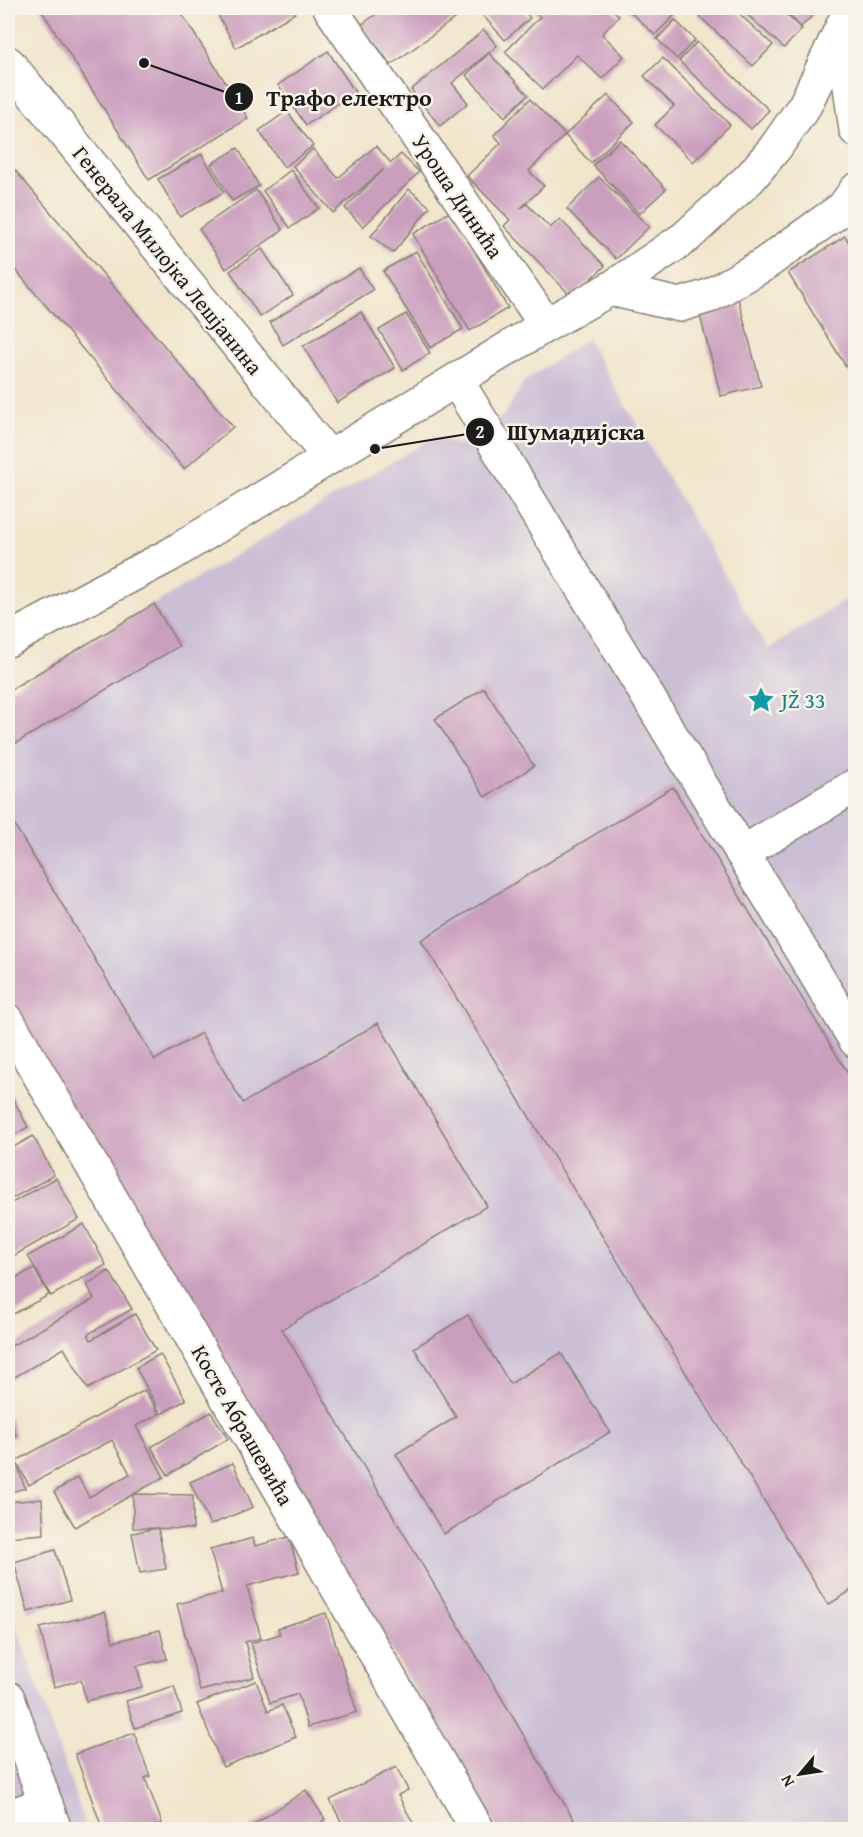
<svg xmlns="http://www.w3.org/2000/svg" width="863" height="1837" viewBox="0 0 863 1837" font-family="'Gentium Book Plus',serif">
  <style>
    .industrial { fill: #cbbfd5 }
    .building { fill: #ca9fbe }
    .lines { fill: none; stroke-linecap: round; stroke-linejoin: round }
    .minor-casing { stroke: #868074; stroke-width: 36 }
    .minor { stroke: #fff; stroke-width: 33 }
    .labels { text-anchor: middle; stroke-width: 5; stroke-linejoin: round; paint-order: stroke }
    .street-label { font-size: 22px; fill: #1c1c1c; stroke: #f7f3e8 }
    .culture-label { font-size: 22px; fill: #0d838f; stroke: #f7f3e8; text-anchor: start }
    .leader { fill: none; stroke: #1c1c1c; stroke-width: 2 }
    .callout-dot { fill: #1c1c1c; stroke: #f7f3e8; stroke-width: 2 }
    .mark-label { font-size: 18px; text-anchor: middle; font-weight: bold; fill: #fff }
    .callout-label { font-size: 24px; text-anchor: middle; font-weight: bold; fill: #1c1c1c; stroke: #f7f3e8; stroke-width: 5; stroke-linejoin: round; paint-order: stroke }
  </style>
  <rect width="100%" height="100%" fill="#f7f3e8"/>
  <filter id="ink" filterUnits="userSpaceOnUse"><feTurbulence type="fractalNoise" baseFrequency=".0167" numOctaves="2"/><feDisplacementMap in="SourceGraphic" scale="12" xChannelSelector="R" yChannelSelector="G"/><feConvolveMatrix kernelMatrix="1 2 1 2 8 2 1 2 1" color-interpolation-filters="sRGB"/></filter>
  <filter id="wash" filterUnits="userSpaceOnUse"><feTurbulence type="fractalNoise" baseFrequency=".008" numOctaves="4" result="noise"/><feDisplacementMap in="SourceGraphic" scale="24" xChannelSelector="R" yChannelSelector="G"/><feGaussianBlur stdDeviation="1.35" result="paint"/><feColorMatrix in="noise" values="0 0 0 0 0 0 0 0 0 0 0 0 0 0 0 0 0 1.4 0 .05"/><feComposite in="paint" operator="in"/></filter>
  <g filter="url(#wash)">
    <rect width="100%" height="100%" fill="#f1e5cb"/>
    <g class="industrial">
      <path d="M 587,339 L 768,649 L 855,594 L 855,1829 L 498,1829 L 8,1005 L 8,691 L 434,437 L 459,445 L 504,415 L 525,380 Z"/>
      <path d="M 8,1602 L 87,1829 L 8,1829 Z"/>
    </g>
    <g id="blocks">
      <g class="building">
        <path d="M 40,8 L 178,8 L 248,118 L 149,180 Z"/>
        <path d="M 231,8 L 292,8 L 295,13 L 236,48 L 218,15 Z"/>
        <path d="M 385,8 L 469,8 L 391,65 L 361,25 Z"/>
        <path d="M 476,8 L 521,8 L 530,18 L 505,40 Z"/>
        <path d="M 530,8 L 611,8 L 619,16 L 602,34 L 624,56 L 602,79 L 577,55 L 543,89 L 505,52 L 540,17 Z"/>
        <path d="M 626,8 L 665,8 L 674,16 L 655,35 Z"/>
        <path d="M 703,8 L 733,8 L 773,45 L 753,66 L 697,14 Z"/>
        <path d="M 740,8 L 779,8 L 802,29 L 784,48 Z"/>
        <path d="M 782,8 L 820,8 L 801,27 Z"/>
        <path d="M 675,20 L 695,40 L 677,59 L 657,39 Z"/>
        <path d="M 484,30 L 497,46 L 452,83 L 468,103 L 440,126 L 411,90 Z"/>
        <path d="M 697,42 L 769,110 L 751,129 L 679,61 Z"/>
        <path d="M 328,51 L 355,92 L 306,125 L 278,85 Z"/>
        <path d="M 489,53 L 528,95 L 505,117 L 466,75 Z"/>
        <path d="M 663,58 L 730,125 L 693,162 L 655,125 L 674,106 L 644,76 Z"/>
        <path d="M 608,95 L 634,122 L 591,163 L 565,135 Z"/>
        <path d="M 530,99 L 565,135 L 529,171 L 544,186 L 520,209 L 527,204 L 550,228 L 560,219 L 605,266 L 572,297 L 504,226 L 510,220 L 467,176 L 501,143 L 494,135 Z"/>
        <path d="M 287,111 L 313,146 L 284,167 L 259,131 Z"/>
        <path d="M 620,140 L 666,189 L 639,214 L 593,165 Z"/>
        <path d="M 376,146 L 391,163 L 401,154 L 419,172 L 363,227 L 345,208 L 384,169 L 333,213 L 293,166 L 313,149 L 338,178 Z"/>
        <path d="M 238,148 L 259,186 L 232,201 L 211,164 Z"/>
        <path d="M 202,154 L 224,192 L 180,217 L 158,179 Z"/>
        <path d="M 8,162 L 233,427 L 184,469 L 8,261 Z"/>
        <path d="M 291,170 L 319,208 L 290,228 L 263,191 Z"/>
        <path d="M 599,177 L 649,227 L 616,259 L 567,209 Z"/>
        <path d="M 409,189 L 430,207 L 393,253 L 371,236 Z"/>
        <path d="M 256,190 L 283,230 L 226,269 L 199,229 Z"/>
        <path d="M 451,211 L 508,308 L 470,331 L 413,234 Z"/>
        <path d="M 845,236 L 855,252 L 855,381 L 788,273 Z"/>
        <path d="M 262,249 L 293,295 L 260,317 L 230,271 Z"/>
        <path d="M 416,251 L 463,329 L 430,348 L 383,271 Z"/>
        <path d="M 359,268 L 373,290 L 283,345 L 270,322 Z"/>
        <path d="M 737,294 L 761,386 L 721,396 L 697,304 Z"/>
        <path d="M 361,312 L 395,368 L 337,403 L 303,346 Z"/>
        <path d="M 406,314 L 430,353 L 403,370 L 379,330 Z"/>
        <path d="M 154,604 L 179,646 L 8,748 L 8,691 Z"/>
        <path d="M 484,688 L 534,766 L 485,797 L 435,719 Z"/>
        <path d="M 673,787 L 855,1085 L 855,1588 L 828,1605 L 421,940 Z"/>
        <path d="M 8,814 L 155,1060 L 201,1033 L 243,1103 L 378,1023 L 487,1206 L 282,1329 L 580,1830 L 498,1830 L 8,1005 Z"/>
        <path d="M 10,1093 L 28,1127 L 8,1139 L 8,1094 Z"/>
        <path d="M 33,1136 L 54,1175 L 8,1201 L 8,1150 Z"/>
        <path d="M 56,1178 L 79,1219 L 8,1259 L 8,1205 Z"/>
        <path d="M 84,1224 L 106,1265 L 51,1296 L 28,1256 Z"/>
        <path d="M 34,1268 L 49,1295 L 8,1317 L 8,1282 Z"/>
        <path d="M 109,1271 L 132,1309 L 88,1334 L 91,1340 L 135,1314 L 156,1350 L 88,1389 L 64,1348 L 8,1381 L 8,1348 L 94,1299 L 87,1284 Z"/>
        <path d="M 468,1315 L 510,1384 L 561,1353 L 610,1432 L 444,1534 L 396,1454 L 456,1417 L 414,1348 Z"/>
        <path d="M 160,1354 L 186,1400 L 161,1414 L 136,1368 Z"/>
        <path d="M 145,1390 L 159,1414 L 136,1426 L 164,1477 L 75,1527 L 54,1492 L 78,1477 L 89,1497 L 130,1474 L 112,1440 L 29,1485 L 16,1461 Z"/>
        <path d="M 211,1412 L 228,1439 L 168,1475 L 151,1447 Z"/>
        <path d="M 8,1414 L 16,1436 L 8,1439 Z"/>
        <path d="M 16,1461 L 25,1488 L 8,1493 L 8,1464 Z"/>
        <path d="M 233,1463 L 253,1507 L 210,1525 L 190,1482 Z"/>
        <path d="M 133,1494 L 193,1495 L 193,1529 L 133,1528 Z"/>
        <path d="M 42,1499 L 44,1534 L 8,1537 L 8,1502 Z"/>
        <path d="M 158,1528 L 166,1569 L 140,1573 L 132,1533 Z"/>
        <path d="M 289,1537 L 299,1572 L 247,1586 L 261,1638 L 245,1642 L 254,1677 L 200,1691 L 177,1604 L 222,1593 L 210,1550 L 253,1538 L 255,1546 Z"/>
        <path d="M 55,1550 L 70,1600 L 28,1612 L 14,1562 Z"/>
        <path d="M 105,1612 L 113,1642 L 160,1630 L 167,1659 L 137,1666 L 142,1687 L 86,1701 L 81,1680 L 54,1687 L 40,1628 Z"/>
        <path d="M 326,1613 L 357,1712 L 308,1727 L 298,1694 L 270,1703 L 251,1643 L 280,1634 L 278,1628 Z"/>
        <path d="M 256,1681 L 268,1711 L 282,1705 L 296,1737 L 223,1767 L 197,1704 Z"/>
        <path d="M 174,1686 L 182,1713 L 135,1728 L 126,1701 Z"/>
        <path d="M 134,1733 L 150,1776 L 145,1778 L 162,1823 L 145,1830 L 103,1830 L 75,1754 Z"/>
        <path d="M 396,1767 L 408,1790 L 398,1795 L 413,1823 L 400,1830 L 339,1830 L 337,1826 L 342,1823 L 330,1800 Z"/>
        <path d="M 306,1790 L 325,1819 L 312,1830 L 246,1830 Z"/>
      </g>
    </g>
  </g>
  <g filter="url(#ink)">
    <use href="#blocks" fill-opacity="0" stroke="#868074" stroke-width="1.5"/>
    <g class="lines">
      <defs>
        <g id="minor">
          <path d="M 330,8 L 546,325"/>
          <path d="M 842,29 L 856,130"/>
          <path d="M 8,63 L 329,457"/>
          <path d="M 610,289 L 680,305 L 709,296 L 763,265 L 843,208 L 856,190"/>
          <path d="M 457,381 L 856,1041"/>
          <path d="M 8,640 L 170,555 L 546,325 L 610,289 L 686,237 L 750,178 L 775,148 L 805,105 L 851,8"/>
          <path d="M 742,853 L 856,785"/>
          <path d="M 8,1021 L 478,1830"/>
          <path d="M 8,1698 L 55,1830"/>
          <path d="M 8,1816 L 46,1804"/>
        </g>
      </defs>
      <use href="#minor" class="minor-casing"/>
      <use href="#minor" class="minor"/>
    </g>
  </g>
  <defs>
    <symbol id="sight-bare" viewBox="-9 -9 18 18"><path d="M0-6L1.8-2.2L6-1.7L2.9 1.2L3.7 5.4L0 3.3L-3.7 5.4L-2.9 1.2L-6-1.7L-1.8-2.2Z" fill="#0f9aa8" stroke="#f7f3e8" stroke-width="2.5" paint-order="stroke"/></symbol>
  </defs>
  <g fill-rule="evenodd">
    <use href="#sight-bare" x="742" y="681" width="38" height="38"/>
  </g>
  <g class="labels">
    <g class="street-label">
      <text transform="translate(458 196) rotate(56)" y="8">Уроша Динића</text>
      <text transform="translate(168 260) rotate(51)" y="8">Генерала Милојка Лешјанина</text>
      <text transform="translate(243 1425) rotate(60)" y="8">Косте Абрашевића</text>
    </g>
    <g class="culture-label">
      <text x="781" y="708">JŽ 33</text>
    </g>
  </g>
  <path class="leader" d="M144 63L239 97M375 449L480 432"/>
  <g class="callout-dot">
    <circle cx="144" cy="63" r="6"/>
    <circle cx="375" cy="449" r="6"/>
    <circle cx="239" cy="97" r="15"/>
    <circle cx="480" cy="432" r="15"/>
  </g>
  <g class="mark-label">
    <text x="239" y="104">1</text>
    <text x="480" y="438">2</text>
  </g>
  <g class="callout-label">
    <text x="349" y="106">Трафо електро</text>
    <text x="576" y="440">Шумадијска</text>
  </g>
  <rect width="863" height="1837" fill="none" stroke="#f7f3e8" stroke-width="30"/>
  <g transform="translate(800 1774) rotate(241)" stroke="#f7f3e8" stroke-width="4.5" paint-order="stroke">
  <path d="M0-4.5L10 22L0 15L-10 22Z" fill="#1c1c1c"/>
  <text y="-9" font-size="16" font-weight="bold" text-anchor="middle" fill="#1c1c1c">N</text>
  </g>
</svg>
